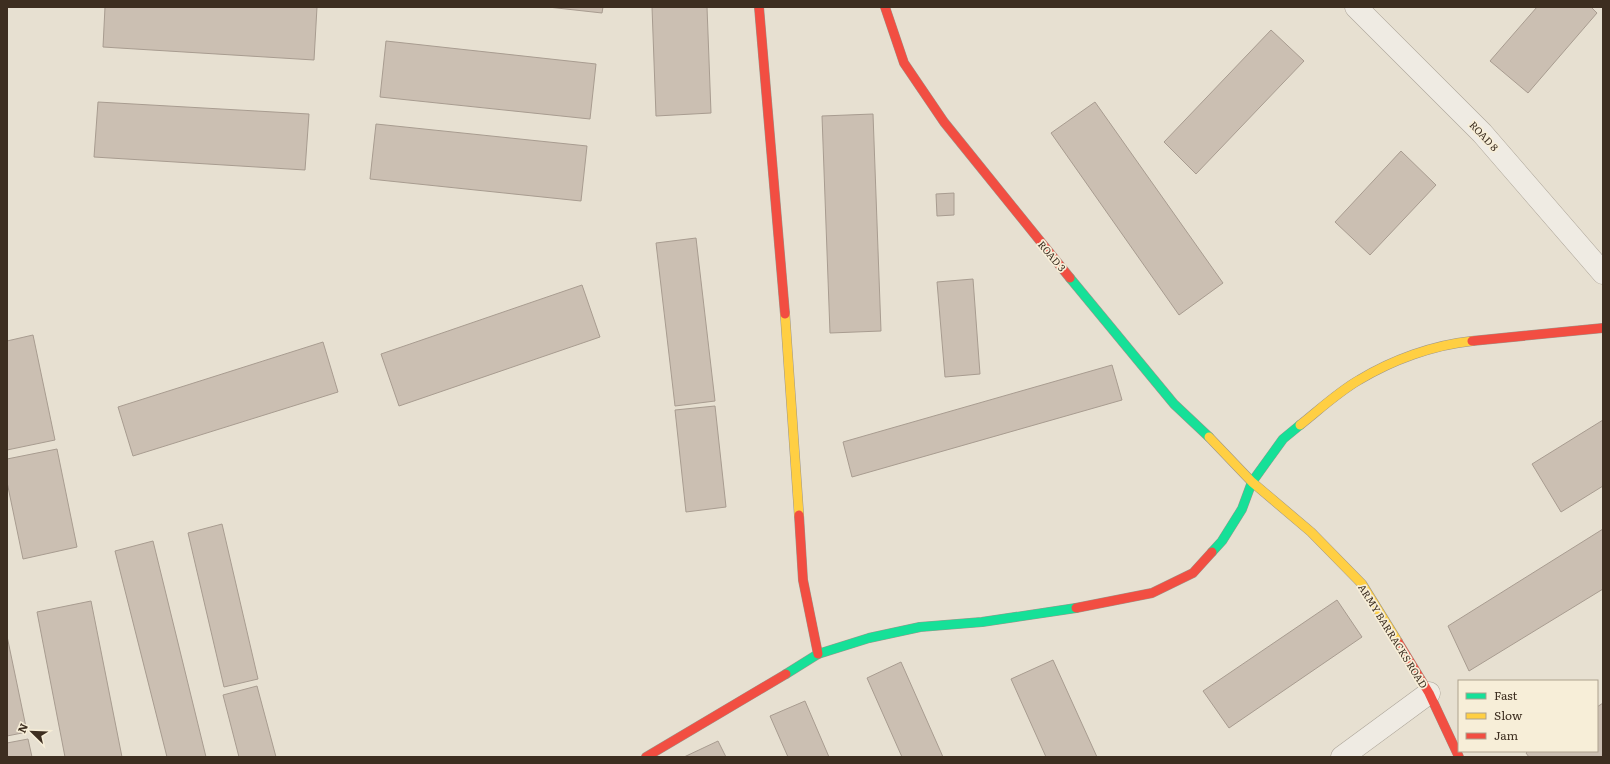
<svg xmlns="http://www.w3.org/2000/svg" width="1610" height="764" viewBox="0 0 1610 764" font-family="Literata,serif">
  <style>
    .building { fill: #cbbfb2; stroke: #a89c90 }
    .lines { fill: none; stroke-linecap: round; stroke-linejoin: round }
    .street-casing { stroke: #ada599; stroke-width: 23 }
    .fast-casing { stroke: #9c958a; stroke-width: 10 }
    .slow-casing { stroke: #9c958a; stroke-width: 10 }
    .jam-casing { stroke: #9c958a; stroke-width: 10 }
    .street { stroke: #efebe3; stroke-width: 22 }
    .fast { stroke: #16e098; stroke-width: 9 }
    .slow { stroke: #ffcf43; stroke-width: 9 }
    .jam { stroke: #f24e42; stroke-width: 9 }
    .labels { text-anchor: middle; stroke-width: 3.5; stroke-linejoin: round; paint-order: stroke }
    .street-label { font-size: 10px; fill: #3d2e20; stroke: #f7eed8 }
  </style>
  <rect width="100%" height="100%" fill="#e7e0d1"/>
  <g class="building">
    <path d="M 105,7 L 317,7 L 314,60 L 103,47 Z"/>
    <path d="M 548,7 L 603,7 L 602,13 Z"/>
    <path d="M 652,7 L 707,7 L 711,113 L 656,116 Z"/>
    <path d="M 1537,7 L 1591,7 L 1597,13 L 1528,93 L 1490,61 Z"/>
    <path d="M 1271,30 L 1304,61 L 1196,174 L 1164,142 Z"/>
    <path d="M 386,41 L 596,64 L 590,119 L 380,97 Z"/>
    <path d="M 98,102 L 309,114 L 305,170 L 94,157 Z"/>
    <path d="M 1095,102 L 1223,283 L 1179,315 L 1051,133 Z"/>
    <path d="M 873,114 L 881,331 L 830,333 L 822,116 Z"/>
    <path d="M 376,124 L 587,146 L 581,201 L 370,179 Z"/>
    <path d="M 1401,151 L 1436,185 L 1370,255 L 1335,222 Z"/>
    <path d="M 954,193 L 954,215 L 937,216 L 936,194 Z"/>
    <path d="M 696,238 L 715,401 L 675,406 L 656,243 Z"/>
    <path d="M 973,279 L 980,374 L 945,377 L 937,282 Z"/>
    <path d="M 582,285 L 600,337 L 399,406 L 381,354 Z"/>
    <path d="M 33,335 L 55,440 L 7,450 L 7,341 Z"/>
    <path d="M 323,342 L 338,392 L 133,456 L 118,407 Z"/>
    <path d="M 1112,365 L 1122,400 L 852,477 L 843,442 Z"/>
    <path d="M 715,406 L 726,507 L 686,512 L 675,410 Z"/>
    <path d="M 1603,420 L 1603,486 L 1561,512 L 1532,464 Z"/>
    <path d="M 57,449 L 77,547 L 23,559 L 7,482 L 7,459 Z"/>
    <path d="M 222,524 L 258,679 L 224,687 L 188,533 Z"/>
    <path d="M 1603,529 L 1603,589 L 1469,671 L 1448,626 Z"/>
    <path d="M 153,541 L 206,757 L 167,757 L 115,551 Z"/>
    <path d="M 1337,600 L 1362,637 L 1229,728 L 1203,691 Z"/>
    <path d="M 91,601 L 122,757 L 65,757 L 37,612 Z"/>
    <path d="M 7,636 L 27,732 L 7,736 Z"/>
    <path d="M 1053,660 L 1097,757 L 1046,757 L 1011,679 Z"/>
    <path d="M 901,662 L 943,757 L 902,757 L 867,678 Z"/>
    <path d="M 257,686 L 276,757 L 239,757 L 223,695 Z"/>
    <path d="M 805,701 L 829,757 L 788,757 L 770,716 Z"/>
    <path d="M 1603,703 L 1603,757 L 1529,757 L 1526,753 L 1528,751 L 1597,751 L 1597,707 Z"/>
    <path d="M 28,739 L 32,757 L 7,757 L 7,743 Z"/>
    <path d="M 718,741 L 726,757 L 684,757 Z"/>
  </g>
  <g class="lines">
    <defs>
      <g id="street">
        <path d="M 1356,7 L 1482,133 L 1603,273"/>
        <path d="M 1342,757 L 1429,693"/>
      </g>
      <g id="fast">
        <path d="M 1070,278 L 1174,404 L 1209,437"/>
        <path d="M 1212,552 L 1222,541 L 1242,509 L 1252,482 L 1283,439 L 1300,425"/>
        <path d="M 786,674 L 818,654 L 869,638 L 920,627 L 982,622 L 1076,608"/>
      </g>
      <g id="slow">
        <path d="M 785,314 L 799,515"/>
        <path d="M 1300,425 C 1319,410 1338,392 1359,380 C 1392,360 1433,345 1472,341"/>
        <path d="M 1209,437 L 1252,482 L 1311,532 L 1362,584 L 1398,642"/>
      </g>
      <g id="jam">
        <path d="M 759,7 L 785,314"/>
        <path d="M 885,7 L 904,63 L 944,122 L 1070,278"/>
        <path d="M 1472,341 L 1603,328"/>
        <path d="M 799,515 L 803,580 L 818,654"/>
        <path d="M 1076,608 L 1152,593 L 1193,573 L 1212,552"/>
        <path d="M 1398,642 L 1429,693 L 1459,757"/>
        <path d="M 646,757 L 786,674"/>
      </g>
    </defs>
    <use href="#street" class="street-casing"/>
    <use href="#fast" class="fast-casing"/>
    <use href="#slow" class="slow-casing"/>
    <use href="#jam" class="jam-casing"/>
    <use href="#street" class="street"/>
    <use href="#fast" class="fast"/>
    <use href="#slow" class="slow"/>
    <use href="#jam" class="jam"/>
  </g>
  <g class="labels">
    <g class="street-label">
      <text transform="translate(1484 136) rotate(47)" y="4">ROAD 8</text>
      <text transform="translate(1052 256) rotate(50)" y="4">ROAD 3</text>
      <text transform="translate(1393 636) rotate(58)" y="4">ARMY BARRACKS ROAD</text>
    </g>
  </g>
  <rect width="1610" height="764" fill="none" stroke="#3d2e20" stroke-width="16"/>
  <rect x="1458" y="680" width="140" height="72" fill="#f7eed8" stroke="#ada18e"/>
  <rect x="1466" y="693" width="20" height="6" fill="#16e098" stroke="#ada18e"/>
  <text x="1494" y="700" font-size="12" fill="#3d2e20">Fast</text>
  <rect x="1466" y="713" width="20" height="6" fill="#ffcf43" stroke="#ada18e"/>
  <text x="1494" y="720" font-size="12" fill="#3d2e20">Slow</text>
  <rect x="1466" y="733" width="20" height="6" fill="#f24e42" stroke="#ada18e"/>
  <text x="1494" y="740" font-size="12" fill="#3d2e20">Jam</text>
  <g transform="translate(32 732) rotate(293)" stroke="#f7eed8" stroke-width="3" paint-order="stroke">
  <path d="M0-3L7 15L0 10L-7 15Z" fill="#3d2e20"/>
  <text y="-6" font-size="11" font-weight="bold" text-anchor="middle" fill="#3d2e20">N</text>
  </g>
</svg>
